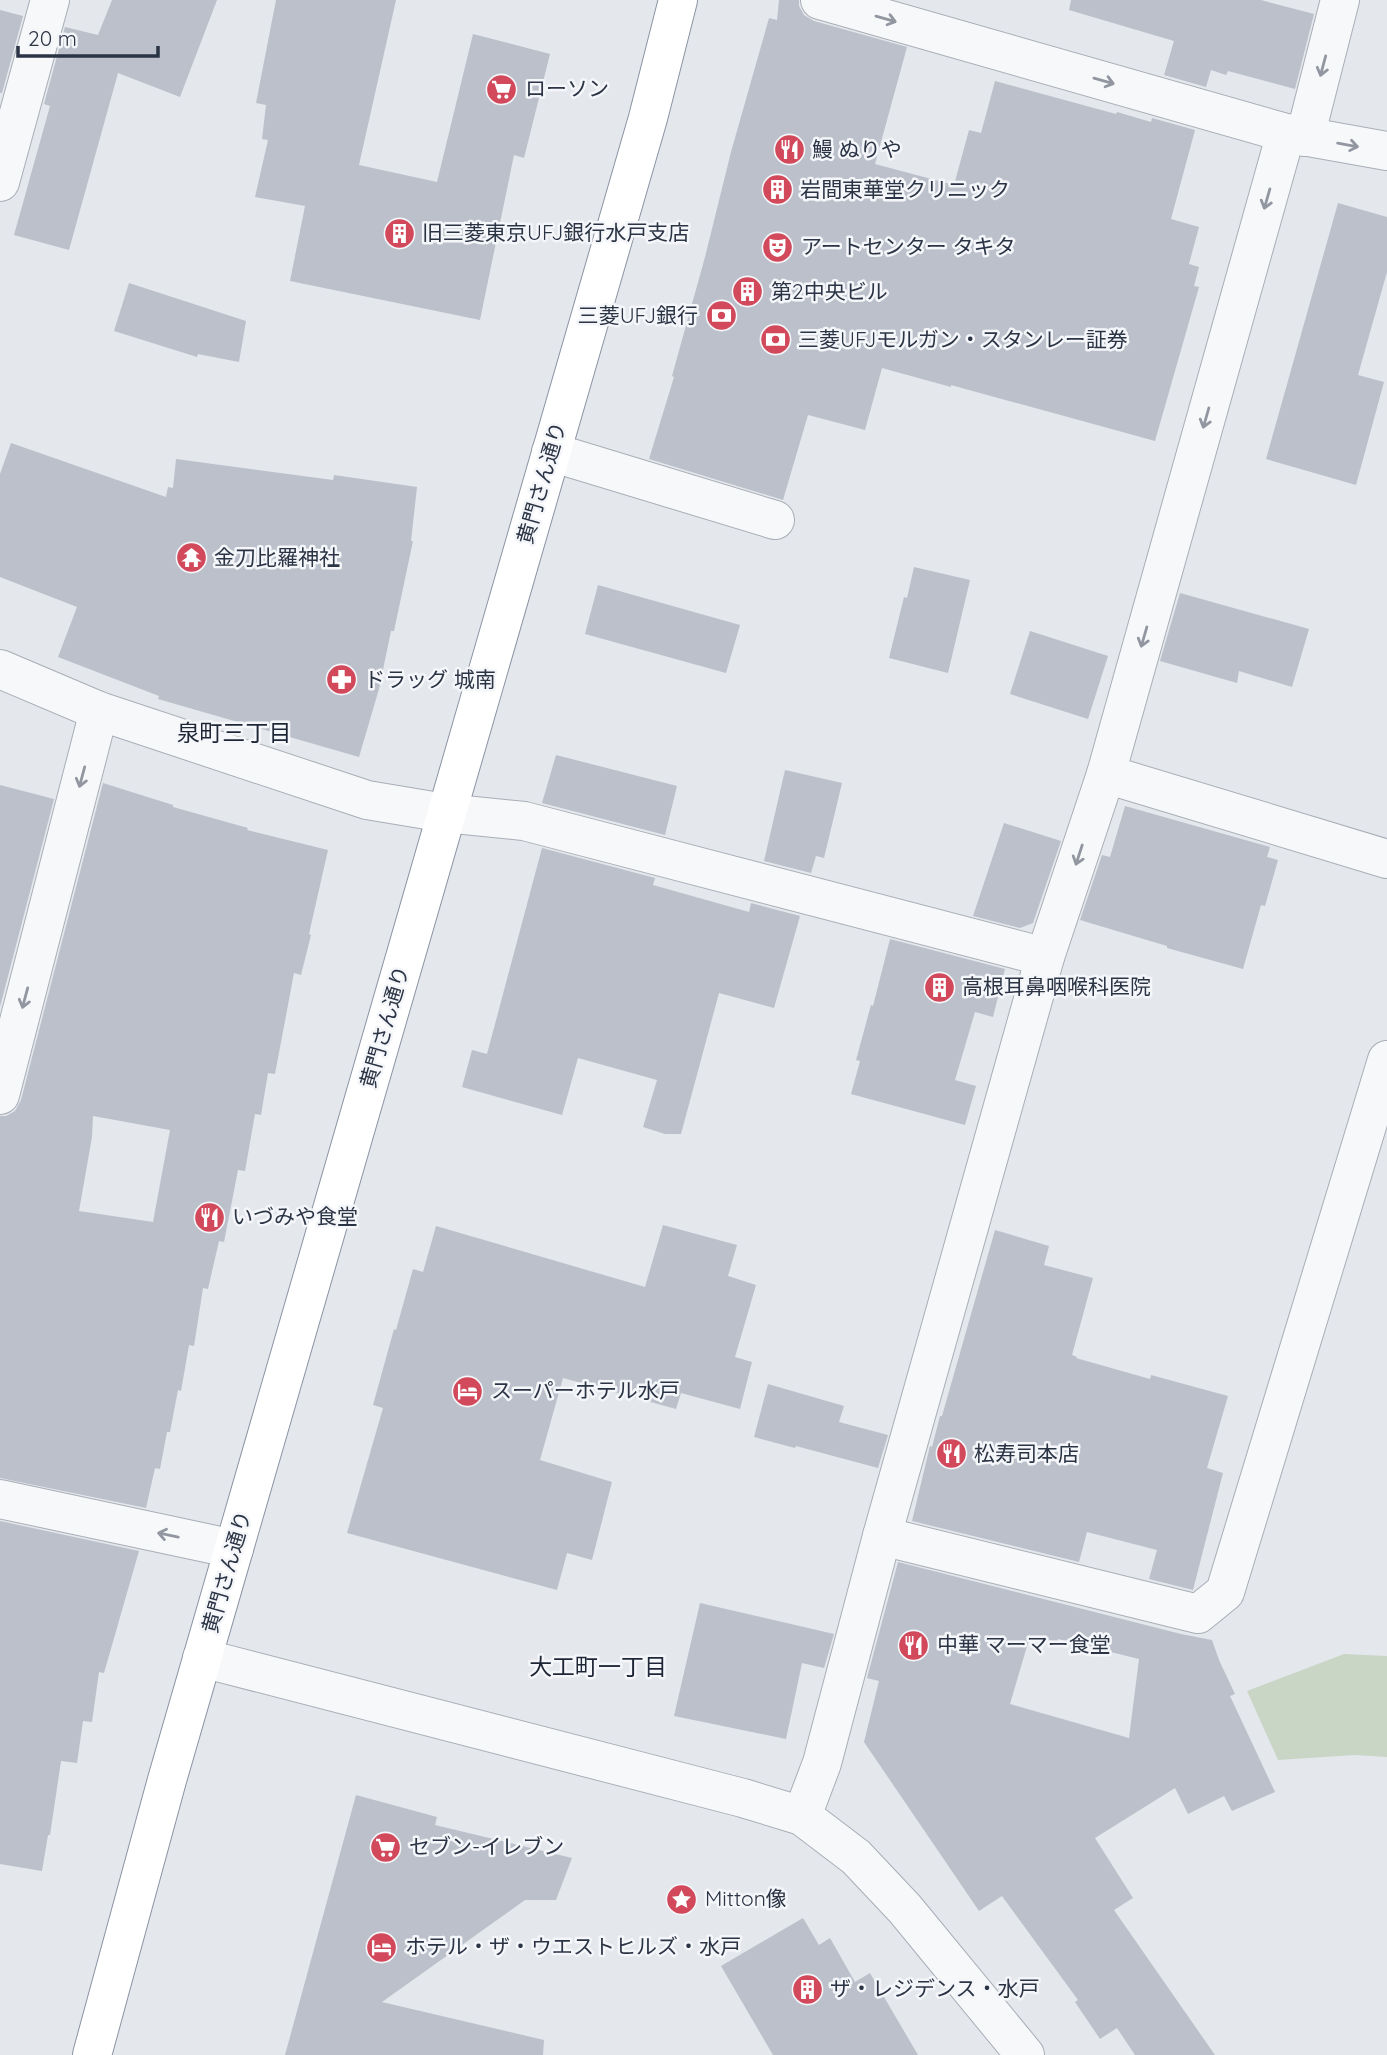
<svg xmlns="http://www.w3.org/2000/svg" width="1387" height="2055" viewBox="0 0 1387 2055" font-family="Quicksand,'Noto Sans JP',sans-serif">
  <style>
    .green { fill: #c9d6c5 }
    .building { fill: #bbc0ca; fill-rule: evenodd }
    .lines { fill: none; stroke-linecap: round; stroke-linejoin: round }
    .minor-casing { stroke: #a9aeb7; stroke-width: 40 }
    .highway-casing { stroke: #8b94a3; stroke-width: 40 }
    .minor { stroke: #f7f8fa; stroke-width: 38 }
    .highway { stroke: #fff; stroke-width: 38 }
    .oneway { stroke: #9196a0 }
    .labels { text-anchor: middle; stroke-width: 5; stroke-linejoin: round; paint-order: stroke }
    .poi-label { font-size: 21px; fill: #2b3445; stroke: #f4f6f9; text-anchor: start }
    .street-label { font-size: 21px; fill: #2b3445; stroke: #f4f6f9 }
    .neighbourhood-label { font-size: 23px; fill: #1d2536; stroke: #f4f6f9 }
  </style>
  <rect width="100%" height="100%" fill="#e4e7ec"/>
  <path class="green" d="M 1344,1654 L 1387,1656 L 1387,1757 L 1355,1755 L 1278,1760 L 1247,1691 Z"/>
  <g class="building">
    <path d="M 112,0 L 217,0 L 180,97 L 118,73 L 69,250 L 14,235 L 50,106 L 44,104 L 65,27 L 98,35 Z"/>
    <path d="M 276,0 L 396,0 L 359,165 L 437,182 L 473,34 L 550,54 L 524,158 L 514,155 L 480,320 L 290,281 L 305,206 L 255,197 L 268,140 L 262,139 L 266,105 L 256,103 Z"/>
    <path d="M 779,0 L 799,0 L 799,6 L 804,15 L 814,21 L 907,47 L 875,164 L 954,185 L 969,130 L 981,133 L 995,81 L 1116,114 L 1117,112 L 1151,122 L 1152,118 L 1195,130 L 1171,219 L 1199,227 L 1189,264 L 1199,267 L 1194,286 L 1199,287 L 1155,441 L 951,385 L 951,387 L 882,368 L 865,430 L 808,415 L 783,500 L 649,459 L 674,377 L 672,376 L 705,257 L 731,152 L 769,18 L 777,20 Z"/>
    <path d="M 1071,0 L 1261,0 L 1314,14 L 1295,89 L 1228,71 L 1226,75 L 1211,70 L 1206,87 L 1164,75 L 1174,41 L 1069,10 Z"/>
    <path d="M 0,10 L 23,16 L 2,93 L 0,93 Z"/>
    <path d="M 1338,203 L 1387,217 L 1387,272 L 1358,375 L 1384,382 L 1356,485 L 1266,459 Z"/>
    <path d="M 129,283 L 246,321 L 239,362 L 198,354 L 197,357 L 114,331 Z"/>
    <path d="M 11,443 L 166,497 L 168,487 L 173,488 L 176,459 L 333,480 L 334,475 L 417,487 L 411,541 L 413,541 L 394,631 L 391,631 L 379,689 L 359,757 L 158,699 L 159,696 L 58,657 L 77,607 L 0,577 L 0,474 Z"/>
    <path d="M 914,567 L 970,580 L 948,673 L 889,658 L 904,597 L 907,598 Z"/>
    <path d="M 598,585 L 740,625 L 726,673 L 585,634 Z"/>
    <path d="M 1180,593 L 1309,629 L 1292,687 L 1239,671 L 1237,683 L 1160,661 Z"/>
    <path d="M 1030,631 L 1108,656 L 1088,719 L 1010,694 Z"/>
    <path d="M 556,755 L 677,786 L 665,835 L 542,803 Z"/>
    <path d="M 785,770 L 842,783 L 824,858 L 816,856 L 811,873 L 764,861 Z"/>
    <path d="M 103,783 L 173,805 L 173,807 L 248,828 L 247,830 L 328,850 L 309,934 L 311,935 L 301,975 L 294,973 L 275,1074 L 268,1073 L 261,1115 L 255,1114 L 245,1171 L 238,1170 L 224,1242 L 219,1241 L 208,1289 L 203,1288 L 194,1346 L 189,1345 L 181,1391 L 178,1390 L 170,1432 L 167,1432 L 160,1469 L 155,1468 L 146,1508 L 0,1478 L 0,1116 L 6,1116 L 15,1111 L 21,1100 ZM 93,1116 L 170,1130 L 153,1222 L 79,1211 L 92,1137 Z"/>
    <path d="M 0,785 L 54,799 L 0,1007 Z"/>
    <path d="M 1125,806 L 1270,847 L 1267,857 L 1278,860 L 1265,906 L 1261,905 L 1243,969 L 1167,948 L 1167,946 L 1080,920 L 1102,855 L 1110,857 Z"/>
    <path d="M 1004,823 L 1061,841 L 1033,923 L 1020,928 L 973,916 Z"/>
    <path d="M 542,848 L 655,878 L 653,885 L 749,912 L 751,903 L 800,916 L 774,1008 L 719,993 L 681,1134 L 665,1134 L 643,1127 L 657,1080 L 578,1058 L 562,1115 L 462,1087 L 472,1050 L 487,1054 Z"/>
    <path d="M 890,939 L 1005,969 L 993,1017 L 975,1012 L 955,1080 L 976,1086 L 965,1125 L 851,1094 L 860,1061 L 856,1060 L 871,1005 L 873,1006 Z"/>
    <path d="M 663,1225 L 737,1245 L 728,1276 L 756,1285 L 735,1357 L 752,1362 L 740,1409 L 681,1393 L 676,1409 L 563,1378 L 540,1460 L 612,1482 L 592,1560 L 567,1553 L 557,1590 L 347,1533 L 383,1408 L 373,1405 L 394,1329 L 396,1330 L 413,1269 L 423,1272 L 436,1226 L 645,1287 Z"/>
    <path d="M 995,1230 L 1049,1246 L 1044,1265 L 1093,1278 L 1072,1355 L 1077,1357 L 1076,1358 L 1150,1379 L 1151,1375 L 1228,1396 L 1207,1468 L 1223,1473 L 1193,1590 L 1149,1579 L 1157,1550 L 1087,1532 L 1079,1562 L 912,1521 L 930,1446 L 932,1447 L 940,1416 L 942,1416 Z"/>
    <path d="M 768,1384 L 844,1406 L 839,1422 L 888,1435 L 878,1468 L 796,1446 L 795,1448 L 754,1437 Z"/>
    <path d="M 0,1521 L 139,1551 L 104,1673 L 99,1672 L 92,1722 L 83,1721 L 77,1763 L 61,1761 L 50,1835 L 48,1835 L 42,1871 L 0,1864 Z"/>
    <path d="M 898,1562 L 1181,1634 L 1212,1640 L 1219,1660 L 1235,1694 L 1230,1696 L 1275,1792 L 1232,1811 L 1224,1796 L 1188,1814 L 1175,1788 L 1095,1838 L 1133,1898 L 1114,1910 L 1215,2055 L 1135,2055 L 1117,2028 L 1100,2039 L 1075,2002 L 1078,2000 L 1002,1896 L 979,1911 L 864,1742 L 879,1681 L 867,1678 ZM 1030,1636 L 1057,1642 L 1058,1639 L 1139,1659 L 1129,1738 L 1010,1704 Z"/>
    <path d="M 700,1603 L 834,1634 L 824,1668 L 802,1663 L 786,1739 L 674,1716 Z"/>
    <path d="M 356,1795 L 437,1817 L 435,1825 L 572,1858 L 556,1900 L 525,1900 L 382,2002 L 544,2040 L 543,2055 L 285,2055 Z"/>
    <path d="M 803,1918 L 819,1945 L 830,1938 L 855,1982 L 870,1973 L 918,2055 L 773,2055 L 721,1966 Z"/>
  </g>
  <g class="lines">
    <defs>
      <g id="minor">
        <path d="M 820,0 L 1286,133 L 1387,151"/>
        <path d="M 1305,137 L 1340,0"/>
        <path d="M 0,182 L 50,0"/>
        <path d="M 551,452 L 775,520"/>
        <path d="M 0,669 L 99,711 L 367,800 L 445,813 L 524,821 L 1045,957"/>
        <path d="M 1106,774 L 1387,859"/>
        <path d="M 0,1095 L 99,711"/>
        <path d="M 0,1499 L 234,1549"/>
        <path d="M 882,1536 L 1198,1614 L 1225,1592 L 1387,1060"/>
        <path d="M 202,1658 L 743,1798 L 802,1816 L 856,1857 L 905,1909 L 1025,2055"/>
        <path d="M 802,1816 L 822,1763 L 882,1536 L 1045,957 L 1106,774 L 1286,133"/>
      </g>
      <path id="highway" d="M 92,2055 L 167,1780 L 648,118 L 678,0"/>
    </defs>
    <use href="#minor" class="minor-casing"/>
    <use href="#highway" class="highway-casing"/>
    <use href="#minor" class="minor"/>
    <use href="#highway" class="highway"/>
  </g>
  <defs><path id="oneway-shaft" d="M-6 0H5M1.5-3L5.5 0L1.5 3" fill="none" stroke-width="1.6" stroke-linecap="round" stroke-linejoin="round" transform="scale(1.75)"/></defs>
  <g class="oneway">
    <use href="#oneway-shaft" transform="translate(886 19) rotate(16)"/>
    <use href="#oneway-shaft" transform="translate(1323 66) rotate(105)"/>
    <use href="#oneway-shaft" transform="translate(1104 81) rotate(16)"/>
    <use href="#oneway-shaft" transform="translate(1348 145) rotate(10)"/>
    <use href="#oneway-shaft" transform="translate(1267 199) rotate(106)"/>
    <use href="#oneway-shaft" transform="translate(1206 418) rotate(106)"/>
    <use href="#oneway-shaft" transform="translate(1144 637) rotate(106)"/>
    <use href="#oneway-shaft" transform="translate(82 777) rotate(105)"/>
    <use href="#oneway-shaft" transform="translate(1079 855) rotate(108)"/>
    <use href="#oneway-shaft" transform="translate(25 998) rotate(105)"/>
    <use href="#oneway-shaft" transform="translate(168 1535) rotate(-168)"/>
  </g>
  <defs>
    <symbol id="supermarket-disc" viewBox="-11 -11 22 22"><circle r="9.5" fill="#d1495b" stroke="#f4f6f9"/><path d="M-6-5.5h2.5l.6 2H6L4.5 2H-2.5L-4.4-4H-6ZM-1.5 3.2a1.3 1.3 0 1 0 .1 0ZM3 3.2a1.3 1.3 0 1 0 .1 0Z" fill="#fff"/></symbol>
    <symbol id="restaurant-disc" viewBox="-11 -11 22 22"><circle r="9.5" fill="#d1495b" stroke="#f4f6f9"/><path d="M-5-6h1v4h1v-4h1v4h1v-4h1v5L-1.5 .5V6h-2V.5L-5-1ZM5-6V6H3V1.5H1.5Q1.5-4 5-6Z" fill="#fff"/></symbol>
    <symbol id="building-disc" viewBox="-11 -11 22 22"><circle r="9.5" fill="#d1495b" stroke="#f4f6f9"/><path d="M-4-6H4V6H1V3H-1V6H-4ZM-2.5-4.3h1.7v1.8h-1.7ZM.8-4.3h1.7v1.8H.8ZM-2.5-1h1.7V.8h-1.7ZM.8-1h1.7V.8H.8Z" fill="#fff"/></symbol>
    <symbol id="theatre-disc" viewBox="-11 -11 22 22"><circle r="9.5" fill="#d1495b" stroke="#f4f6f9"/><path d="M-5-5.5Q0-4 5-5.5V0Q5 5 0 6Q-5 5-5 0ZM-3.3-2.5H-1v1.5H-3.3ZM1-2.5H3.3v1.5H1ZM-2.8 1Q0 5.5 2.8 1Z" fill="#fff"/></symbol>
    <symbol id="bank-disc" viewBox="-11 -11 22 22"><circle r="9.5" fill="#d1495b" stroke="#f4f6f9"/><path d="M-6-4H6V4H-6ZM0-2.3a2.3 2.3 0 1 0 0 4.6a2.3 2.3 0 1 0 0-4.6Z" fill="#fff"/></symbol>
    <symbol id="temple-disc" viewBox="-11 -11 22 22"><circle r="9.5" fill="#d1495b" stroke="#f4f6f9"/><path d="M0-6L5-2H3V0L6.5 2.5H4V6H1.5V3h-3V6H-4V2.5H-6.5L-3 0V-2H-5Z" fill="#fff"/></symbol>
    <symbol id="pharmacy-disc" viewBox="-11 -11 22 22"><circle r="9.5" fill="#d1495b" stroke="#f4f6f9"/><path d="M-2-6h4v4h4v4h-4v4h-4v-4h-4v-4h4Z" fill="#fff"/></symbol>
    <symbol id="hotel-disc" viewBox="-11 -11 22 22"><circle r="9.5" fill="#d1495b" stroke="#f4f6f9"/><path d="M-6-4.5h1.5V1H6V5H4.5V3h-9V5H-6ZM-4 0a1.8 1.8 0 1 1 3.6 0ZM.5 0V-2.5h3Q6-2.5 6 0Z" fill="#fff"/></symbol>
    <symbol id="sight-disc" viewBox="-11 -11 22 22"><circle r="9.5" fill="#d1495b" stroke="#f4f6f9"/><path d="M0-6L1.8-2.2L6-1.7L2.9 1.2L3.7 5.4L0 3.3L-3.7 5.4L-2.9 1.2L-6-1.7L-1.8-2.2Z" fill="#fff"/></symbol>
  </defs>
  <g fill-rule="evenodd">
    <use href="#supermarket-disc" x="484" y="72" width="35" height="35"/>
    <use href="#restaurant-disc" x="772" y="132" width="35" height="35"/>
    <use href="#building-disc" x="760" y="172" width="35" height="35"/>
    <use href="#building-disc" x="382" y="216" width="35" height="35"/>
    <use href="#theatre-disc" x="760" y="230" width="35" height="35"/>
    <use href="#building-disc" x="730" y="274" width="35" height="35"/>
    <use href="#bank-disc" x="704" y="298" width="35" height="35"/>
    <use href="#bank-disc" x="758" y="322" width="35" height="35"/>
    <use href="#temple-disc" x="174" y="540" width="35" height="35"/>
    <use href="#pharmacy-disc" x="324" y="662" width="35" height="35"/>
    <use href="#building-disc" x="922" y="970" width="35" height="35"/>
    <use href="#restaurant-disc" x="192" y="1200" width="35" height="35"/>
    <use href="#hotel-disc" x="450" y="1374" width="35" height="35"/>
    <use href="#restaurant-disc" x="934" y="1436" width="35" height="35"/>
    <use href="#restaurant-disc" x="896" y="1628" width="35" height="35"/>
    <use href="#supermarket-disc" x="368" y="1830" width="35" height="35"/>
    <use href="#sight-disc" x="664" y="1882" width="35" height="35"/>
    <use href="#hotel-disc" x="364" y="1930" width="35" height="35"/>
    <use href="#building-disc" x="790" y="1972" width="35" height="35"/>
  </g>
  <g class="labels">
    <g class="poi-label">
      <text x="525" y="96">ローソン</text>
      <text x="812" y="157">鰻 ぬりや</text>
      <text x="800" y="197">岩間東華堂クリニック</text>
      <text x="422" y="240">旧三菱東京UFJ銀行水戸支店</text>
      <text x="801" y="254">アートセンター タキタ</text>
      <text x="771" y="299">第2中央ビル</text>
      <text x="698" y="323" text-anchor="end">三菱UFJ銀行</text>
      <text x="798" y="347">三菱UFJモルガン・スタンレー証券</text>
      <text x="214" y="565">金刀比羅神社</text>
      <text x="364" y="687">ドラッグ 城南</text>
      <text x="962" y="994">高根耳鼻咽喉科医院</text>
      <text x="232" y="1224">いづみや食堂</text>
      <text x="491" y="1398">スーパーホテル水戸</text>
      <text x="974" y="1461">松寿司本店</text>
      <text x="937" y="1652">中華 マーマー食堂</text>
      <text x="409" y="1854">セブン-イレブン</text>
      <text x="705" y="1906">Mitton像</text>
      <text x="405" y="1954">ホテル・ザ・ウエストヒルズ・水戸</text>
      <text x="830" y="1996">ザ・レジデンス・水戸</text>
    </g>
    <g class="street-label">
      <text transform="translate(542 483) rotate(-74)" y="7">黄門さん通り</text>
      <text transform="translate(385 1027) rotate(-74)" y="7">黄門さん通り</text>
      <text transform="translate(227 1572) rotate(-74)" y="7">黄門さん通り</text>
    </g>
    <g class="neighbourhood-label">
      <text x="234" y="741">泉町三丁目</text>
      <text x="598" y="1675">大工町一丁目</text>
    </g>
  </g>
  <path d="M18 46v10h140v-10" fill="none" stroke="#2b3445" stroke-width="3.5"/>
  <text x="28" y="46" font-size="21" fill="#2b3445" stroke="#f4f6f9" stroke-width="5" paint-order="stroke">20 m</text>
</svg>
